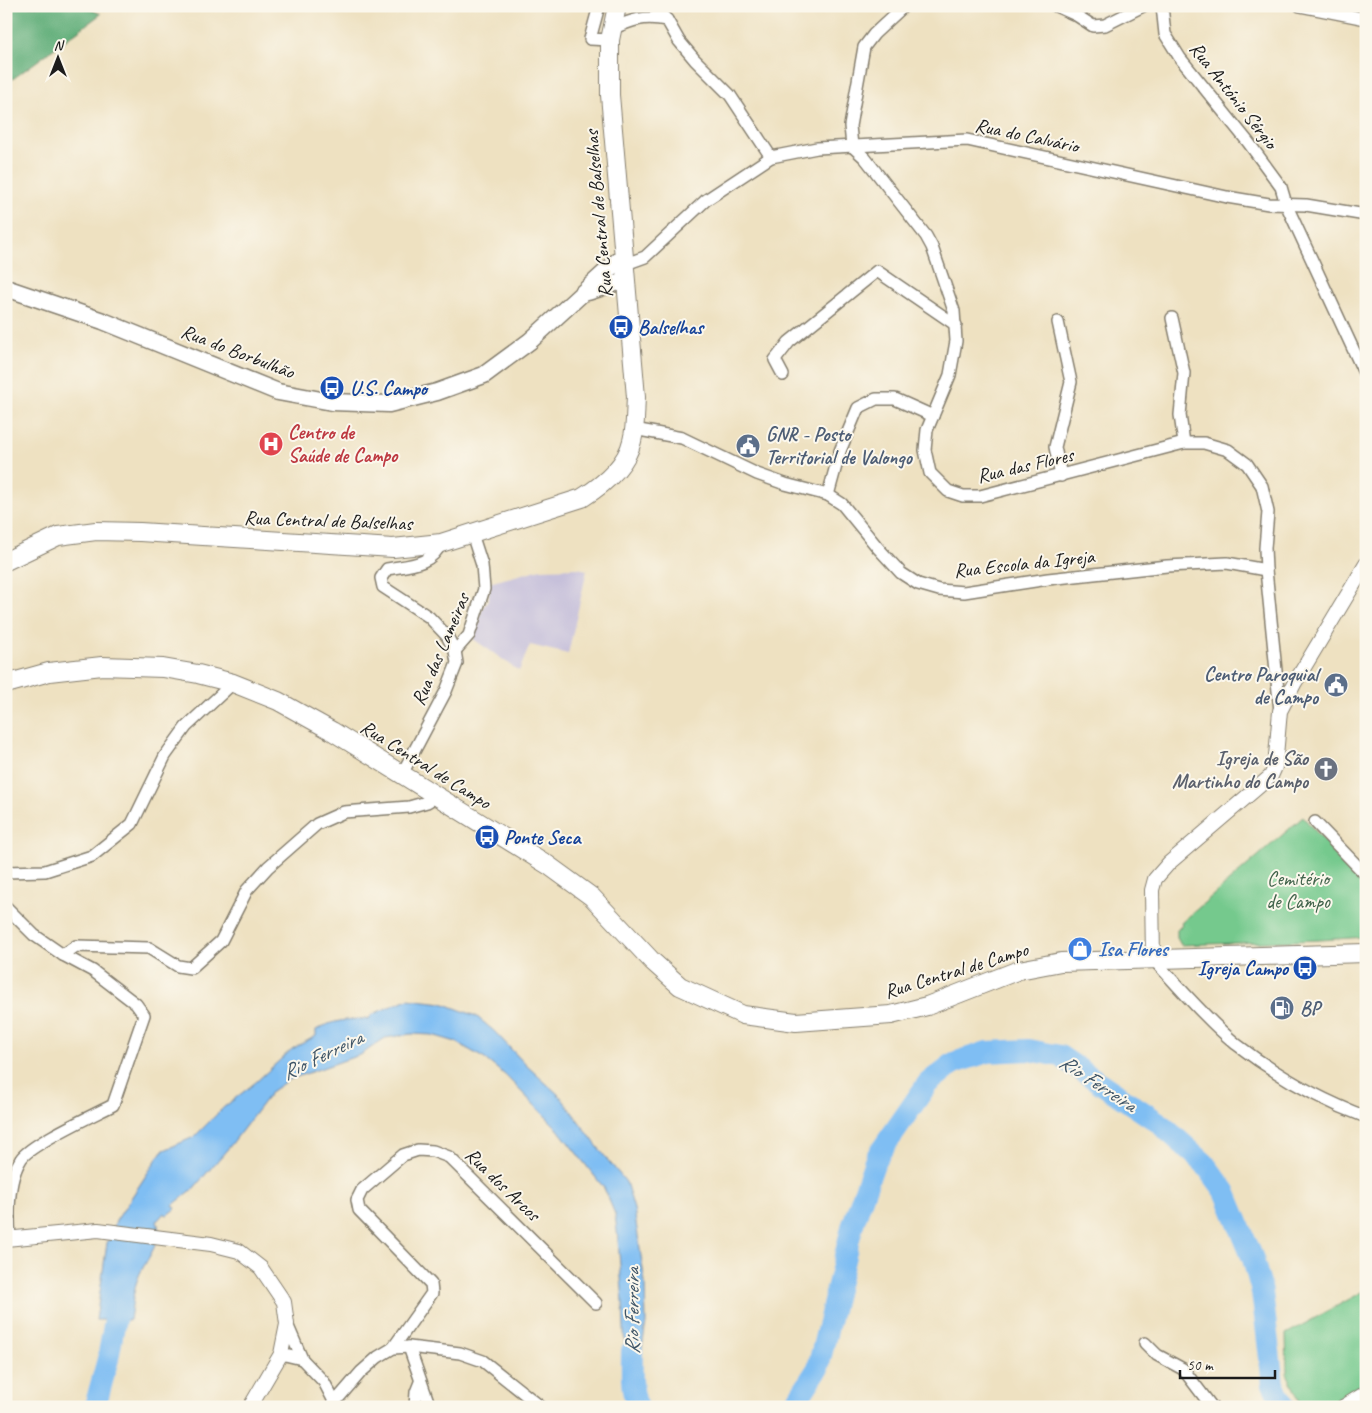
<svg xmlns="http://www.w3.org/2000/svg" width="1372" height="1413" viewBox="0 0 1372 1413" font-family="Caveat,sans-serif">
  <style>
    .industrial { fill: #c6c0da }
    .green { fill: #74c98d; stroke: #487254 }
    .forest { fill: #5fad78; stroke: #3e644a }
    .water { fill: #7fbef3; stroke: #4e6d88 }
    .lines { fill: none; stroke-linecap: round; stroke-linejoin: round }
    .river { stroke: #7fbef3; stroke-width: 22 }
    .minor-casing { stroke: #857e6e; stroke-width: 14 }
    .tertiary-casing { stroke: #857e6e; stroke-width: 16 }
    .secondary-casing { stroke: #857e6e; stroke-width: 19 }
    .primary-casing { stroke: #857e6e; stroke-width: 20 }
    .minor { stroke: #fff; stroke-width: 11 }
    .tertiary { stroke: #fff; stroke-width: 14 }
    .secondary { stroke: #fff; stroke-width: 16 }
    .primary { stroke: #fff; stroke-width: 18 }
    .labels { text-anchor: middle; stroke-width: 4; stroke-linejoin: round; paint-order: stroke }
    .street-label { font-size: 20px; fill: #1c1c1c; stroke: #fbf7ec }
    .transit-label { font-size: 20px; font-weight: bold; fill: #164399; stroke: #fbf7ec; text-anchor: start }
    .health-label { font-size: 20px; font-weight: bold; fill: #be3a42; stroke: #fbf7ec; text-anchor: start }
    .service-label { font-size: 20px; font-weight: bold; fill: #4e5e75; stroke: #fbf7ec; text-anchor: start }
    .worship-label { font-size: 20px; font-weight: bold; fill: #5b616d; stroke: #fbf7ec; text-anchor: end }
    .park-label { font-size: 20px; fill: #3f6149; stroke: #fbf7ec }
    .shop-label { font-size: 20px; font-weight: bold; fill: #366cbe; stroke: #fbf7ec; text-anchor: start }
    .water-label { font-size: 21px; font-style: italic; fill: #3f5567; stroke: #fbf7ec }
  </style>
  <rect width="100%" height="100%" fill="#fbf7ec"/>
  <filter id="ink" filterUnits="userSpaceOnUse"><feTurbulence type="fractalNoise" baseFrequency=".02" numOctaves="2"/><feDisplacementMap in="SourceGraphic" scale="10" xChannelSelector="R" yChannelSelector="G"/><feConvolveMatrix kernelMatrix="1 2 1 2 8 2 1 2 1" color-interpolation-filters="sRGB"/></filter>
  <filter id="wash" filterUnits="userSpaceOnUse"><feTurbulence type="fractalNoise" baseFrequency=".0096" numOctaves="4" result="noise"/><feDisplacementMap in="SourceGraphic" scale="20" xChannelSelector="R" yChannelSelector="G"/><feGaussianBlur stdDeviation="1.12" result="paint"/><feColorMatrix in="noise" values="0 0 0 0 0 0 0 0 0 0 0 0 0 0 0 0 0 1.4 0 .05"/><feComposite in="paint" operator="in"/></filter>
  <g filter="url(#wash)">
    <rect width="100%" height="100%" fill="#eee1c1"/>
    <path class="industrial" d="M 577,568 L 587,570 L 568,654 L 530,645 L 519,671 L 472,638 L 483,607 L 489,600 L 489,583 L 541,569 Z"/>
    <g class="green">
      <path d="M 1303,817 L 1366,888 L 1366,937 L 1320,940 L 1181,945 L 1177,938 L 1177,930 L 1182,925 L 1181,923 Z"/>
      <path d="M 1366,1290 L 1366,1381 L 1326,1407 L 1302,1407 L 1287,1373 L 1286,1334 Z"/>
    </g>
    <path class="forest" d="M 6,6 L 83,6 L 101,14 L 6,84 Z"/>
    <path class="water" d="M 408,999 L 442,1003 L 476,1016 L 494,1031 L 527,1066 L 560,1096 L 606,1158 L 626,1182 L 634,1209 L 645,1283 L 646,1323 L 640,1361 L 641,1381 L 626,1381 L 623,1303 L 618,1240 L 615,1214 L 604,1188 L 556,1127 L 505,1075 L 485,1059 L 456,1042 L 432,1035 L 411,1034 L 385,1038 L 362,1054 L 288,1080 L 272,1091 L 231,1145 L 193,1189 L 173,1205 L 176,1208 L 167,1215 L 164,1213 L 157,1221 C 164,1241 145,1260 138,1278 C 133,1291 132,1307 130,1320 L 96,1320 L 107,1243 L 116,1221 L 162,1151 L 194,1137 L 223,1108 L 256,1082 L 292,1049 L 316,1036 L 316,1030 C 333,1020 348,1019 368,1019 L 373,1014 Z"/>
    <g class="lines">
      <g class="river">
        <path d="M 632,1351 C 632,1368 630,1391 638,1407"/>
        <path d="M 95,1407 L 108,1359 L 120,1292"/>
        <path d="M 793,1407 L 818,1368 L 852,1227 L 876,1158 L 928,1083 L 954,1063 L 987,1052 L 1029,1050 L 1060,1056 L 1158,1122 L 1204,1163 L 1225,1191 L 1253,1259 L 1262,1292 L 1273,1384 L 1284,1407"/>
      </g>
    </g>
  </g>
  <g filter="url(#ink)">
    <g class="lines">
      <defs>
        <g id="minor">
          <path d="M 599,6 L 590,39 L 610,40"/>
          <path d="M 653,6 L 667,20 L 679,41 L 695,60 L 730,95 L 771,157"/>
          <path d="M 1056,6 L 1076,15 L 1093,26 L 1105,25 L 1143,6"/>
          <path d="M 1162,6 L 1165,34 L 1180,58 L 1248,142 L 1281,187 L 1286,204 L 1366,377"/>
          <path d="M 1300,6 L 1366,19"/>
          <path d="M 612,29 C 633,19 644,16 667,20"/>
          <path d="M 852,146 L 865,158 L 926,236 L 932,247 L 954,311 L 956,341 L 950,375 L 927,430 L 925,450 L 930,473 L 948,491 L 963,496 L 980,496 L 1184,443 L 1204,443 L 1228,450 L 1247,464 L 1262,486 L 1268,512 L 1265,548 L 1266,570 L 1280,711"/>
          <path d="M 852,146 L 850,126 L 864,47 L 874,34 L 904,6"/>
          <path d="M 623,265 L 645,257 L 706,200 L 771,157 L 817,148 L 967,140 L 1227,197 L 1269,204 L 1306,205 L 1366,215"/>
          <path d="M 1172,318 L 1184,373 L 1180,415 L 1184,443"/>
          <path d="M 1058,322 L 1071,382 L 1055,447 L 1061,476"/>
          <path d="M 783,375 L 775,360 L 789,342 L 877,271 L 956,325"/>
          <path d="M 634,429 L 682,438 L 757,474 L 785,484 L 828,495 L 842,504 L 878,548 L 901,573 L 918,584 L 939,590 L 964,592 L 1048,579 L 1167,566 L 1227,563 L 1266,570"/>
          <path d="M 828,495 L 840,451 L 858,408 L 876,399 L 895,399 L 933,416"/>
          <path d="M 455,651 L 469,635 L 484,589 L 482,565 L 472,534"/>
          <path d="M 402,774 L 446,691 L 457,663 L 455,651 L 447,636 L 429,617 L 383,587 L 381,578 L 387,569 C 408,565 431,566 441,543"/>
          <path d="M 1315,822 L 1366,875"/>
          <path d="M 6,872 L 45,871 L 92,856 L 132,824 L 165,756 L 186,727 L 233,683"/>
          <path d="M 6,907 L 34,935 L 63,955 L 93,971 L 136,1004 L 144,1015 L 113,1105 C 94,1115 30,1144 21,1159 C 7,1181 8,1214 10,1238"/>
          <path d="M 63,955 L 76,946 L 149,948 L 178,966 L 191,968 L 221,941 L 247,890 L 268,867 L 317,824 L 344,812 L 409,807 L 427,802 L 437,796"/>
          <path d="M 1153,959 C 1180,988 1206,1019 1236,1044 C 1276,1075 1318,1099 1366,1117"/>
          <path d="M 287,1324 L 302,1359 L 324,1382 L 337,1407"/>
          <path d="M 1145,1343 L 1157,1355 L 1183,1369 L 1212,1407"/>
          <path d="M 409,1347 L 430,1407"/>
          <path d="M 393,1348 L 432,1293 L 431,1284 L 359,1210 L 357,1200 L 362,1190 L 403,1155 L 418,1150 L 433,1151 L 449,1157 L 596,1303"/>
          <path d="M 281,1354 L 302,1359"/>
          <path d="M 335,1402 L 361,1372 L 378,1357 L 393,1348 L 409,1347 L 460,1353 L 483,1361 L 541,1407"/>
          <path d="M 415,1407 L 416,1392 L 420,1382"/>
        </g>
        <g id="tertiary">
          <path d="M 1153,959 L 1152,890 L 1155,879 L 1169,863 L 1271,776 L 1275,767 L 1280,711 L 1294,684 L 1366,564"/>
          <path d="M 6,1239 L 98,1230 L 211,1244 L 239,1251 L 261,1268 L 284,1302 L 287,1324 L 281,1354 L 250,1407"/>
          <path d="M 1343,1407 L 1366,1393"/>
        </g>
        <g id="secondary">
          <path d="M 6,288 L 103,321 L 278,392 L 332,402 L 389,404 L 437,392 L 484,375 L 530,341 L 623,256"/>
          <path d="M 588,292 L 625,280"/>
        </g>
        <g id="primary">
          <path d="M 6,561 L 58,536 L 96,531 L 140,532 L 393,548 L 441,543 L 582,498 C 603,485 626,467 632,441 C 636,427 635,411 636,397 L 610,95 L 610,40 L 617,6"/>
          <path d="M 6,684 L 49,672 L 102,666 L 163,668 L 198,674 L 233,683 L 278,701 L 332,731 L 548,865 L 592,897 L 652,961 L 680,986 L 743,1015 L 796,1022 L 891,1015 L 927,1006 L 1019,970 L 1061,962 L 1366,953"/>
        </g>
      </defs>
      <use href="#minor" class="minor-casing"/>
      <use href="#tertiary" class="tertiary-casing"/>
      <use href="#secondary" class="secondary-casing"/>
      <use href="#primary" class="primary-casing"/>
      <use href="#minor" class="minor"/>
      <use href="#tertiary" class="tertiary"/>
      <use href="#secondary" class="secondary"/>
      <use href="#primary" class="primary"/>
    </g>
  </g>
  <defs>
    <symbol id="bus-disc" viewBox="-11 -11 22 22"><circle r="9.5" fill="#1a4fb4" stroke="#fbf7ec"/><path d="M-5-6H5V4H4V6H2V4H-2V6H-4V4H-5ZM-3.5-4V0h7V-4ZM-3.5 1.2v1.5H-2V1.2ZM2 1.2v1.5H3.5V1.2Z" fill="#fff"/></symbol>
    <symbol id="hospital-disc" viewBox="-11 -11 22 22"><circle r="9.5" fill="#e0444e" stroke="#fbf7ec"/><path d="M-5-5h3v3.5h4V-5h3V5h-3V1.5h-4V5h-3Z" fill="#fff"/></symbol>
    <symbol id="civic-disc" viewBox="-11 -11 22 22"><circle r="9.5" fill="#5c6f8a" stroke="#fbf7ec"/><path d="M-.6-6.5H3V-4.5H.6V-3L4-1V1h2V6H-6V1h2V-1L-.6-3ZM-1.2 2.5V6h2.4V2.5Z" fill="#fff"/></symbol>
    <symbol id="church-disc" viewBox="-11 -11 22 22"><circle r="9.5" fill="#6b7280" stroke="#fbf7ec"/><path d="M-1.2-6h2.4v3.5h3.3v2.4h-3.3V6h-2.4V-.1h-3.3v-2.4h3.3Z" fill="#fff"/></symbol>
    <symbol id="shop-disc" viewBox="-11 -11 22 22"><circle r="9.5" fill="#3f7fe0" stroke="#fbf7ec"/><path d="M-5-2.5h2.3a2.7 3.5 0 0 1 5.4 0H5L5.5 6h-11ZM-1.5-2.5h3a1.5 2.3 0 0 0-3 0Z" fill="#fff"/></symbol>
    <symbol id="fuel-disc" viewBox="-11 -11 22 22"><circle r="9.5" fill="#5c6f8a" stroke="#fbf7ec"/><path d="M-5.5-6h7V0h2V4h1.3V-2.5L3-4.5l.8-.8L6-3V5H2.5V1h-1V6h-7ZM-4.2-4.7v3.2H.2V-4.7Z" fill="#fff"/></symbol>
  </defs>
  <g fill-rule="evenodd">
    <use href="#bus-disc" x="607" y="313" width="28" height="28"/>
    <use href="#bus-disc" x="318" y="374" width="28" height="28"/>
    <use href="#hospital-disc" x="257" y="430" width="28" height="28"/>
    <use href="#civic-disc" x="734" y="432" width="28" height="28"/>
    <use href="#civic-disc" x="1322" y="671" width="28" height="28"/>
    <use href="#church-disc" x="1312" y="755" width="28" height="28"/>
    <use href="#bus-disc" x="473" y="823" width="28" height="28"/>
    <use href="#shop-disc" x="1066" y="935" width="28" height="28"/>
    <use href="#bus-disc" x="1291" y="954" width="28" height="28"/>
    <use href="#fuel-disc" x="1268" y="994" width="28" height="28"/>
  </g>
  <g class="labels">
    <g class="street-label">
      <text transform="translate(1234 95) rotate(52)" y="7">Rua António Sérgio</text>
      <text transform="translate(1027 135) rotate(12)" y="7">Rua do Calvário</text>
      <text transform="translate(598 214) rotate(-95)" y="7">Rua Central de Balselhas</text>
      <text transform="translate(238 351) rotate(21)" y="7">Rua do Borbulhão</text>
      <text transform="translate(1025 465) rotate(-13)" y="7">Rua das Flores</text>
      <text transform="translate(328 520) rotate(2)" y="7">Rua Central de Balselhas</text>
      <text transform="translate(1024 563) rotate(-6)" y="7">Rua Escola da Igreja</text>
      <text transform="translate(440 649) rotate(-67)" y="7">Rua das Lameiras</text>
      <text transform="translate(426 764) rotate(32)" y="7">Rua Central de Campo</text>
      <text transform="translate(956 970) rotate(-17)" y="7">Rua Central de Campo</text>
      <text transform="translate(503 1184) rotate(44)" y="7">Rua dos Arcos</text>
    </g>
    <g class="transit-label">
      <text x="638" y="334">Balselhas</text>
      <text x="350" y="395">U.S. Campo</text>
      <text x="504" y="844">Ponte Seca</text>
      <text x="1288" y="975" text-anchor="end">Igreja Campo</text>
    </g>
    <g class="health-label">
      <text x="288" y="439">Centro de<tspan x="288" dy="23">Saúde de Campo</tspan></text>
    </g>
    <g class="service-label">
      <text x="766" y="441">GNR - Posto<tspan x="766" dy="23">Territorial de Valongo</tspan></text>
      <text x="1318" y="681" text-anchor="end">Centro Paroquial<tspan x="1318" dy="23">de Campo</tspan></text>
      <text x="1300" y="1015">BP</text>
    </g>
    <g class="worship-label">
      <text x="1308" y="765">Igreja de São<tspan x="1308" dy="23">Martinho do Campo</tspan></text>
    </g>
    <g class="park-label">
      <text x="1298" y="885">Cemitério<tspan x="1298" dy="23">de Campo</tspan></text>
    </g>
    <g class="shop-label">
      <text x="1098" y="956">Isa Flores</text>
    </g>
    <g class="water-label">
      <text transform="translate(322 1055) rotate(-26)" y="7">Rio Ferreira</text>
      <text transform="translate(1098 1083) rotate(33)" y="7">Rio Ferreira</text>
      <text transform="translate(632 1311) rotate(-90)" y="7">Rio Ferreira</text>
    </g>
  </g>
  <rect width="1372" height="1413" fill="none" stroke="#fbf7ec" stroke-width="25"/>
  <g transform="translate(58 58)" stroke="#fbf7ec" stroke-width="4" paint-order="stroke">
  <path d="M0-4L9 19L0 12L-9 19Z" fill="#1c1c1c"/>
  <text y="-8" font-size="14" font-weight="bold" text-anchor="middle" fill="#1c1c1c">N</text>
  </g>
  <path d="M1180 1370v8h95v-8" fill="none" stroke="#1c1c1c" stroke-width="2.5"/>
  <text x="1187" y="1370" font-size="15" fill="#1c1c1c" stroke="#fbf7ec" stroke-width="4" paint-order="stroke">50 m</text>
</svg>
